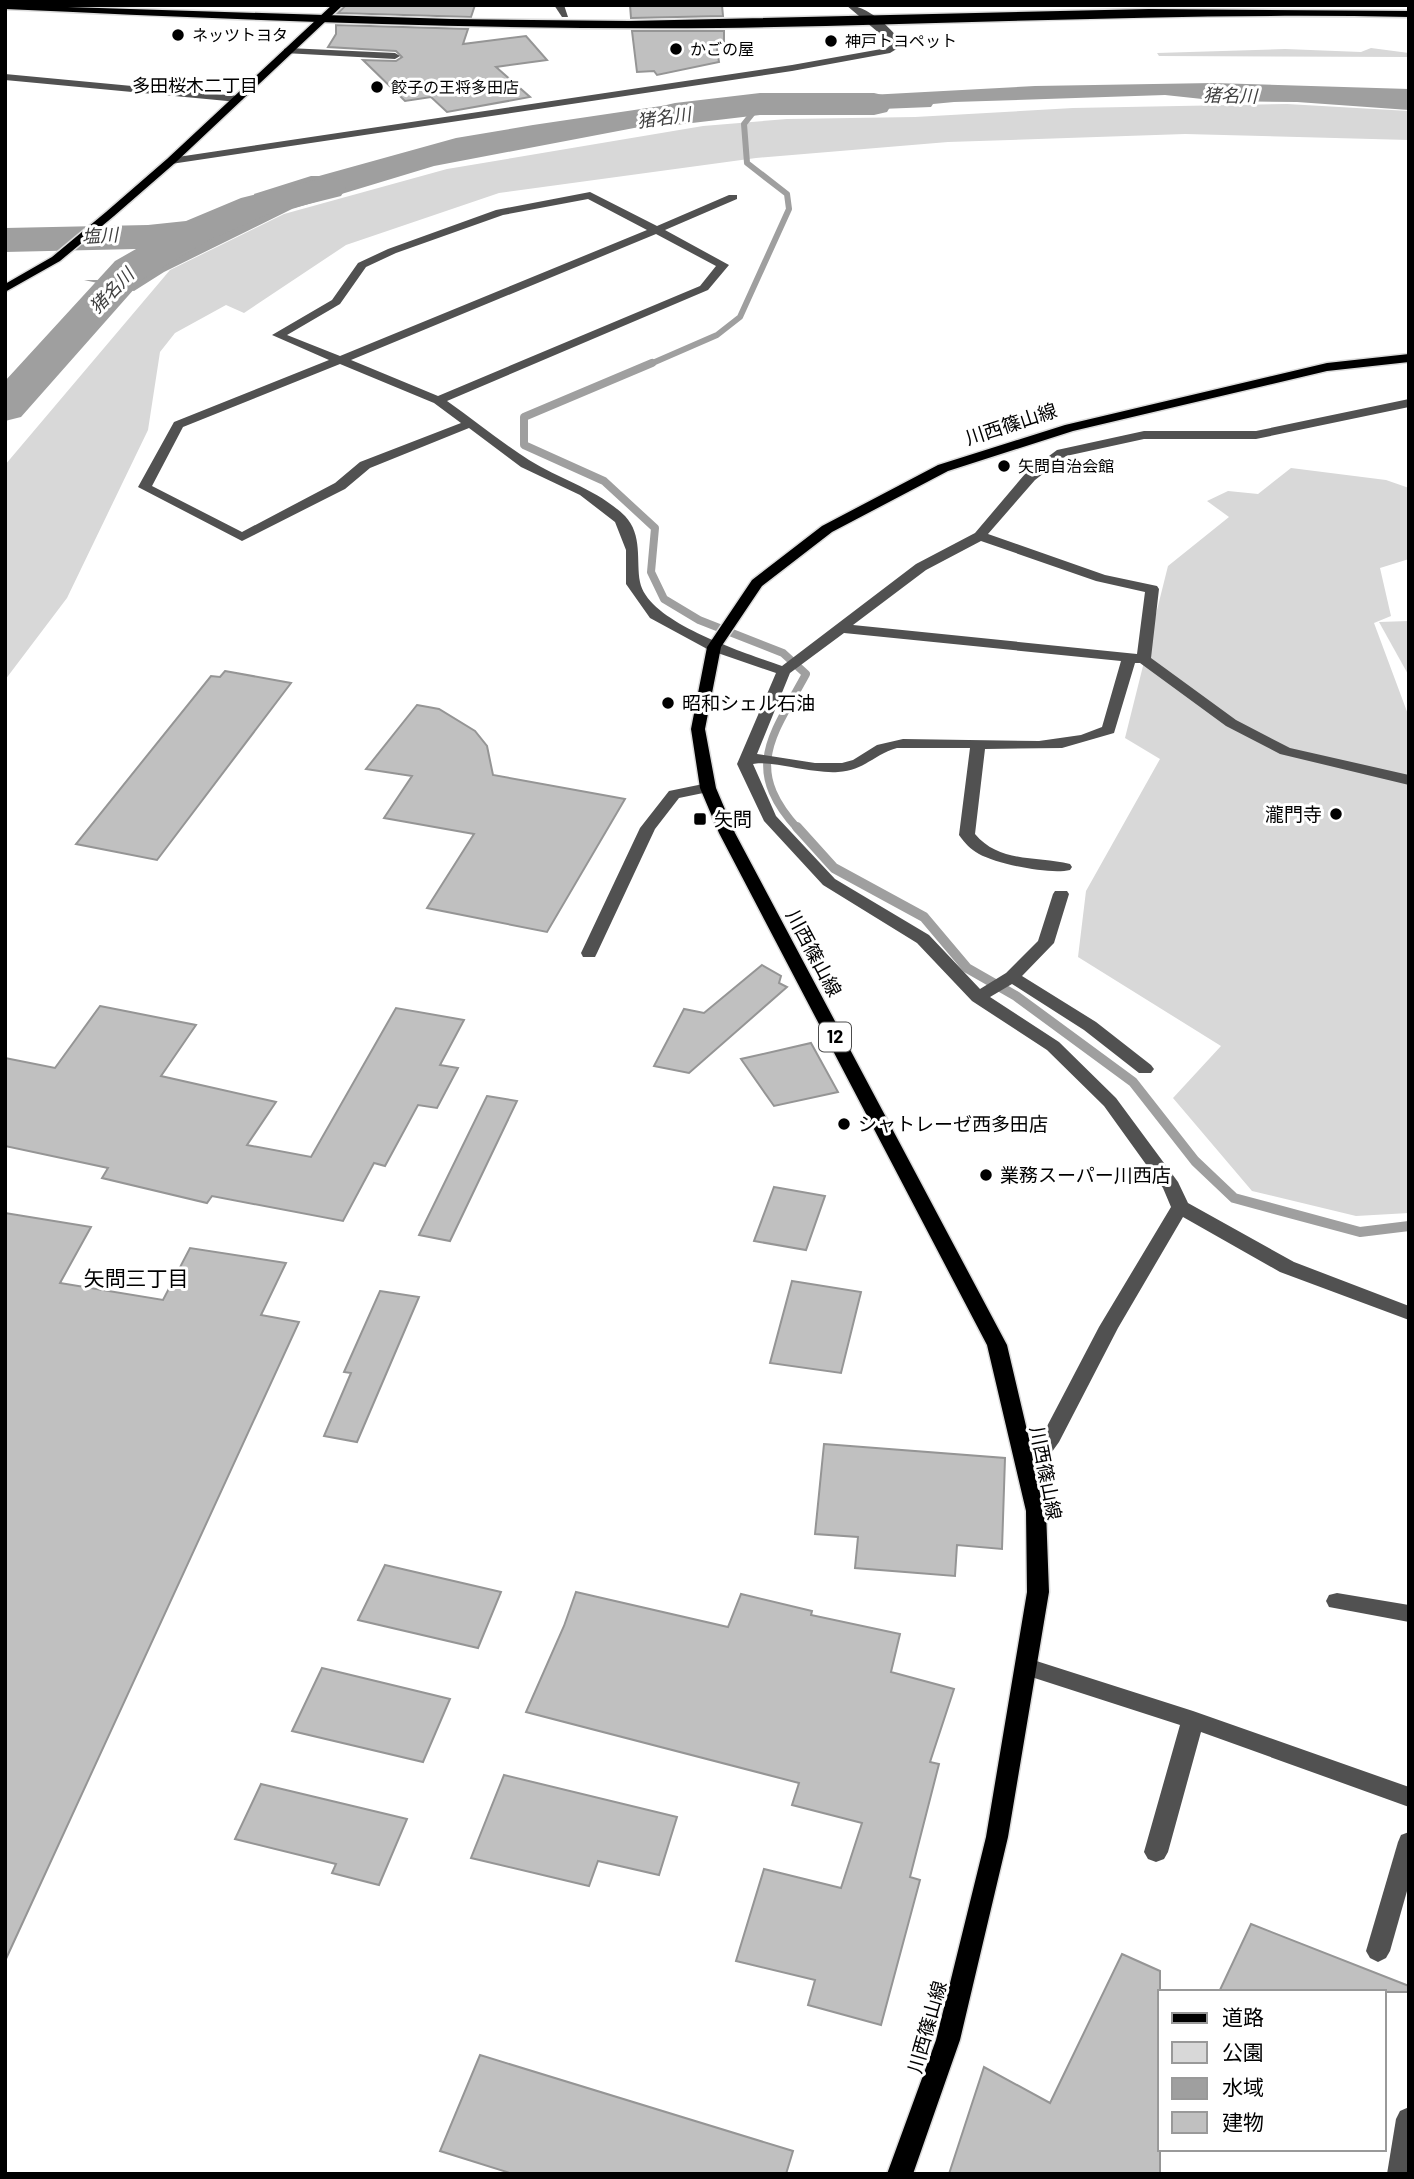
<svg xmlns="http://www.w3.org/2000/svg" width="1414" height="2179" viewBox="0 0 1414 2179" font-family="Barlow,'Noto Sans JP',sans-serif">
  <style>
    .green { fill: #d8d8d8 }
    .water { fill: #9f9f9f }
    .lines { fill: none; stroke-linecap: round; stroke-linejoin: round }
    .stream-far2 { stroke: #9f9f9f; stroke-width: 6 }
    .stream-far1 { stroke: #9f9f9f; stroke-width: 8 }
    .stream { stroke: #9f9f9f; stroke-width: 10 }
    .river { fill: #9f9f9f; fill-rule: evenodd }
    .building { fill: #c0c0c0; stroke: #959595; stroke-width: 2 }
    .major-casing { stroke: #dbdbdb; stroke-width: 3 }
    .highway-casing { stroke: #dbdbdb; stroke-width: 3 }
    .minor { fill: #515151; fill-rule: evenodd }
    .major { fill: #000; fill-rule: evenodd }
    .highway { fill: #000; fill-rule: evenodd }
    .poi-dot { fill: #000; stroke: #fff; stroke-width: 2.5 }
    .labels { text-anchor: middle; stroke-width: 6; stroke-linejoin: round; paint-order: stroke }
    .far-poi-label { font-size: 16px; fill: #000; stroke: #fff; text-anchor: start }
    .far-neighbourhood-label { font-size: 18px; fill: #000; stroke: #fff }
    .far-water-label { font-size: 18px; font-style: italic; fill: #404040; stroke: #fff }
    .shield { fill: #fff; stroke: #4c4c4c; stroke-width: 2 }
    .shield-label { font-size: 18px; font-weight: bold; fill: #000 }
    .street-label { font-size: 19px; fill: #000; stroke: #fff }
    .poi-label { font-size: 19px; fill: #000; stroke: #fff; text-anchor: start }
    .neighbourhood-label { font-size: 21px; fill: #000; stroke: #fff }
  </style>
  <rect width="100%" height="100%" fill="#fff"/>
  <g class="green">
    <path d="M 1371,48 L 1409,53 L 1409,57 L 1159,56 L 1157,53 L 1285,49 L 1361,52 Z"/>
    <path d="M 1287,104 L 1409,111 L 1409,140 L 1185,134 L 948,142 L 756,158 L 499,193 L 346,245 L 244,313 L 226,305 L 175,333 L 160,352 L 148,430 L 67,598 L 5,680 L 5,465 L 170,270 L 284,214 L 447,169 L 703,126 L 787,119 L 915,117 L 1073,108 Z"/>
    <path d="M 1291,468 L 1386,480 L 1409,488 L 1409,559 L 1380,568 L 1391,616 L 1374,623 L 1409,717 L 1409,1213 L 1356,1216 L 1252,1191 L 1173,1098 L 1221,1046 L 1078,957 L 1086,891 L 1160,759 L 1125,738 L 1168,566 L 1229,517 L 1207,501 L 1228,491 L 1258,494 Z"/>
    <path d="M 1409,621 L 1409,676 L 1379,622 Z"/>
  </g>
  <path class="water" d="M 1213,83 L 1409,89 L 1409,110 L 1297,102 L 1221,101 L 1165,95 L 954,102 L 933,104 L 931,107 L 831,111 L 776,101 L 434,166 L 292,209 L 164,272 L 134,291 L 84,280 L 100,280 L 115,266 L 120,266 L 164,225 L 182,226 L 229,216 L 237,218 L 245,213 L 244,209 L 253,203 L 249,200 L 255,198 L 254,194 L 311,176 L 319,176 L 456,138 L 533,125 L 668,105 L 769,94 L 832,97 L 834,103 L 872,101 L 869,95 L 1035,86 Z"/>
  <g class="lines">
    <path class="stream-far2" d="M 648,365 L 717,335 L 740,317 L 789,209 L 787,194 L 747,163 L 744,124 L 760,104"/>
    <path class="stream-far1" d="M 652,363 L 524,417 L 524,445 L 604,481 L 655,528 L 651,572 L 664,599 L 699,620 L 783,653 L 806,674 C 773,735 742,768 798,829"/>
    <path class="stream" d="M 797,827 L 834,868 L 924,917 L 967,968 L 1016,996 L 1133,1082 L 1195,1161 L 1234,1198 L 1360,1232 L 1409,1226"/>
    <g class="river">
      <path d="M 760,93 L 874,93 L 887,96 L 892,104 L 887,112 L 874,115 L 760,115 L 675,125 L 662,122 L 657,114 L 662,106 L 675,103 Z"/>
      <path d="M 327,177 L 341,180 L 346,188 L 341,196 L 269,214 L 209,240 L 143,279 L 21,417 L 5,421 L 5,381 L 115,261 L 136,249 L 5,252 L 5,228 L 148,225 L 186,221 L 241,198 Z"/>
    </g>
  </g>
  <g class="building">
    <path d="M 346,5 L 475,5 L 471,17 L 338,13 Z"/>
    <path d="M 630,5 L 722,5 L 723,16 L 631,18 Z"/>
    <path d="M 336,25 L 468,29 L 463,44 L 526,36 L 547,60 L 496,67 L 530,97 L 447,112 L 431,97 L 405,101 L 363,60 L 396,61 L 402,57 L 396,51 L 328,47 L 336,34 Z"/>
    <path d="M 632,31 L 724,31 L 724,42 L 716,43 L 719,62 L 657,75 L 654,71 L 637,72 Z"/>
    <path d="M 225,671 L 291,683 L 157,860 L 76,844 L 211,676 L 220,677 Z"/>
    <path d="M 417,705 L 439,709 L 475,731 L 487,746 L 493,775 L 625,799 L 547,932 L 427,908 L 474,834 L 384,818 L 412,776 L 366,769 Z"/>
    <path d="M 762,965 L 781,976 L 779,983 L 787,987 L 689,1073 L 654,1066 L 684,1009 L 704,1013 Z"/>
    <path d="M 100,1006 L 196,1025 L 161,1076 L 276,1102 L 247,1145 L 311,1157 L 396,1008 L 464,1020 L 440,1065 L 458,1068 L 437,1108 L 418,1105 L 385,1166 L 374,1163 L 343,1221 L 212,1196 L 207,1203 L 102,1178 L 108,1168 L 5,1146 L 5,1058 L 55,1068 Z"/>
    <path d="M 811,1043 L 838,1092 L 774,1106 L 741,1059 Z"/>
    <path d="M 487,1096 L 517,1101 L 450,1241 L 419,1235 Z"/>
    <path d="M 774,1187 L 825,1196 L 806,1250 L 754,1241 Z"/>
    <path d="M 5,1213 L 91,1227 L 60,1283 L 163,1300 L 190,1248 L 286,1263 L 261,1315 L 299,1322 L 5,1961 Z"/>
    <path d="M 792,1281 L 861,1292 L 841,1373 L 770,1363 Z"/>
    <path d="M 380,1291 L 419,1297 L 357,1442 L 324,1436 L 351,1373 L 344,1372 Z"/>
    <path d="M 824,1444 L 1005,1458 L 1002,1549 L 957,1545 L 955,1576 L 855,1568 L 858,1537 L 815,1534 Z"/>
    <path d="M 385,1565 L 501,1592 L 478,1648 L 358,1620 Z"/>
    <path d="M 576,1592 L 728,1627 L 741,1594 L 812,1611 L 811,1615 L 900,1634 L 891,1672 L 954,1689 L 930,1762 L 939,1764 L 910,1877 L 920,1880 L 881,2025 L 808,2005 L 815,1980 L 736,1961 L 764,1869 L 841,1888 L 862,1823 L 792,1805 L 799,1783 L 526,1712 L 564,1626 Z"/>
    <path d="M 322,1668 L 450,1699 L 423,1762 L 292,1731 Z"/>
    <path d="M 504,1775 L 677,1817 L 659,1875 L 598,1861 L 589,1886 L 471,1858 Z"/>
    <path d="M 261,1784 L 407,1819 L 379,1885 L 332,1873 L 336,1864 L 235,1839 Z"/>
    <path d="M 1251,1924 L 1409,1986 L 1409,1992 L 1219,1992 Z"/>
    <path d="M 1122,1954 L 1160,1971 L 1160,2174 L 949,2174 L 984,2067 L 1050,2103 Z"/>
    <path d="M 480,2055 L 793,2151 L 786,2174 L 513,2174 L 440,2151 Z"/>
  </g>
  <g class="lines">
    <defs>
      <g id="major">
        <path d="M 332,5 L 343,5 L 175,163 L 114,216 L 60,261 L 5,292 L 5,284 L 52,257 L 106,212 L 167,159 Z"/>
        <path d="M 1409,354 L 1409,362 L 1327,371 L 1073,431 L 948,471 L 832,532 L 762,586 L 721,647 L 705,729 L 716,788 L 735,833 L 1007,1345 L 1046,1511 L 1049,1592 L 1008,1837 L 960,2040 L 913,2174 L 887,2174 L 936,2040 L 986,1837 L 1027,1592 L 1026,1511 L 987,1345 L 719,833 L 700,788 L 691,729 L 707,647 L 752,580 L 822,526 L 938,465 L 1065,425 L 1327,363 Z"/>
      </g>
      <path id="highway" d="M 5,5 L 451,19 L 629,21 L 1149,9 L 1409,11 L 1409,17 C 1178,12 948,25 718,28 C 480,30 243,20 5,9 Z"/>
    </defs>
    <use href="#major" class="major-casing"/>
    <use href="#highway" class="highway-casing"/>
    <g class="minor">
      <path d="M 554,5 L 564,5 L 568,17 L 562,17 Z"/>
      <path d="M 846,5 C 867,5 892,28 903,45 L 890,53 L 792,71 L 171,164 L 166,161 L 171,158 L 792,65 L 887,48 L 892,44 Z"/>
      <path d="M 288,48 L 395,53 L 400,56 L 395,59 L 284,53 L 284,49 Z"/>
      <path d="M 5,74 L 238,96 L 243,99 L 238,102 L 5,80 Z"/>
      <path d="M 590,192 L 657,226 L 729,195 L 737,195 L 737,199 L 665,230 L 729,265 L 708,290 L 447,401 C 474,420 501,442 529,460 C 561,480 597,489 625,516 C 643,535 636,561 640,582 C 648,623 746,653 782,666 L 916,564 L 975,533 L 1025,474 L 1057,450 L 1144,431 L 1256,431 L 1409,399 L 1409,407 L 1256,439 L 1144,439 L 1066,456 L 1035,480 L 988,534 L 1105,575 L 1157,586 L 1159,589 L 1151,658 L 1236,720 L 1290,748 L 1409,775 L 1409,785 L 1280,754 L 1226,726 L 1140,663 L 1135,663 L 1114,733 L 1062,748 L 985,749 L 975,834 C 999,863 1037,856 1070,864 L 1072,867 L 1070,870 C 1050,875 997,864 979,854 C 970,849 965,843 959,835 L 970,748 L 897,748 C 874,754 866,770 838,772 C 813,774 769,760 753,764 L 776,816 L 835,879 L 929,935 L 980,989 L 1006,973 L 1038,941 L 1053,894 L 1055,891 L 1067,891 L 1069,894 L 1054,943 L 1022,976 L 1096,1022 L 1151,1065 L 1154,1069 L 1151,1073 L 1139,1073 L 1084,1030 L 1012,984 L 990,997 L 1059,1042 L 1116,1098 L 1178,1182 L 1188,1203 L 1294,1262 L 1409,1306 L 1409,1320 L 1280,1272 L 1183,1217 L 1118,1328 L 1059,1442 L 1034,1477 L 1027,1480 L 1020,1477 L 1017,1472 L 1020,1467 L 1044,1432 L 1099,1327 L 1171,1207 L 1163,1188 L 1104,1106 L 1047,1050 L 972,1001 L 917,943 L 823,885 L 764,821 L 737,764 L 776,673 L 709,650 L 650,618 L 626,584 L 626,550 L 615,522 L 580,495 L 521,467 L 469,428 L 370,468 L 345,489 L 242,541 L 138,487 L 174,422 L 329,360 L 272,335 L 332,300 L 358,263 L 388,249 L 496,210 ZM 588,199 L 647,230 L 340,356 L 287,335 L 340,304 L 366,267 L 396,253 L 503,215 ZM 656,234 L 716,266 L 700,286 L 438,396 L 351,360 ZM 340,364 L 434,403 L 461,423 L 360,462 L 335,483 L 242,532 L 152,486 L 183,427 ZM 981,541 L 1096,581 L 1145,592 L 1137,654 L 853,625 L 926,570 ZM 844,633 L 1121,661 L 1102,727 L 1081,735 L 1039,741 L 903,739 L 877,745 L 853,760 L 842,763 L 815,763 L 757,754 L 790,673 Z"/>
      <path d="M 708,783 L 716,788 L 713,791 L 679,798 L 655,829 L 597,953 L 595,957 L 583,957 L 581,953 L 640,828 L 669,791 Z"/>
      <path d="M 1337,1593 L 1409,1605 L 1409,1622 L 1329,1607 L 1326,1601 L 1329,1595 Z"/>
      <path d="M 1027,1658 L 1193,1711 L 1409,1787 L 1409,1807 L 1201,1732 L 1168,1852 L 1164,1859 L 1156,1862 L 1148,1859 L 1144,1852 L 1180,1725 L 1019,1673 L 1016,1667 L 1019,1661 Z"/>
      <path d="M 1409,1832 L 1409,1884 L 1390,1951 L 1386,1958 L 1378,1962 L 1370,1958 L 1366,1951 L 1398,1842 L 1401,1835 Z"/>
      <path d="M 1409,2107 L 1409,2174 L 1387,2174 L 1396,2119 L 1400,2111 Z"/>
    </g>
    <use href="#major" class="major"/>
    <use href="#highway" class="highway"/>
  </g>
  <g class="poi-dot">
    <circle cx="178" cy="35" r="7"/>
    <circle cx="831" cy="41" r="7"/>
    <circle cx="676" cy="49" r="7"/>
    <circle cx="377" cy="87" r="7"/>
    <circle cx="1004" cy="466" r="7"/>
    <circle cx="668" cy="703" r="7"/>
    <circle cx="1336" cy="814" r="7"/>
    <rect x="693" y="812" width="14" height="14" rx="3.5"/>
    <circle cx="844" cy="1124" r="7"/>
    <circle cx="986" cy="1175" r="7"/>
  </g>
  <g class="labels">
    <g class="far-poi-label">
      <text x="192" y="41">ネッツトヨタ</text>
      <text x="845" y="47">神戸トヨペット</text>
      <text x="690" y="55">かごの屋</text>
      <text x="391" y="93">餃子の王将多田店</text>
      <text x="1018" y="472">矢問自治会館</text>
    </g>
    <g class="far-neighbourhood-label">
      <text x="195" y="92">多田桜木二丁目</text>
    </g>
    <g class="far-water-label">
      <text transform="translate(1230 96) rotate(1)" y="6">猪名川</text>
      <text transform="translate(664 118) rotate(-8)" y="6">猪名川</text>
      <text transform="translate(100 236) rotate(-3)" y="6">塩川</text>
      <text transform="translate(112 291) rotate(-46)" y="6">猪名川</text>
    </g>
    <rect class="shield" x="819" y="1022.5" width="32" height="29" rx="5"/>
    <g class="shield-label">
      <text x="835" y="1043">12</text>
    </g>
    <g class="street-label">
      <text transform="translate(1011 424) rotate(-18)" y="7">川西篠山線</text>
      <text transform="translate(814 953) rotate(62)" y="7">川西篠山線</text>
      <text transform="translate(1046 1473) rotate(79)" y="7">川西篠山線</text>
      <text transform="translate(927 2027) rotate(-74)" y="7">川西篠山線</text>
    </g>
    <g class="poi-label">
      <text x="682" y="710">昭和シェル石油</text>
      <text x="1322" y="821" text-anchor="end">瀧門寺</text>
      <text x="714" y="826">矢問</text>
      <text x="858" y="1131">シャトレーゼ西多田店</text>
      <text x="1000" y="1182">業務スーパー川西店</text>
    </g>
    <g class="neighbourhood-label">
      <text x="136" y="1286">矢問三丁目</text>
    </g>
  </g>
  <rect width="1414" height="2179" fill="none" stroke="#000000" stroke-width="14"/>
  <rect x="1158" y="1990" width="228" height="161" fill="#ffffff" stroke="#999999" stroke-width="2"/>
  <rect x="1172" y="2013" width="35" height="10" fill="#000000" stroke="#999999" stroke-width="2"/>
  <text x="1222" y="2025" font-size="21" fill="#000000">道路</text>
  <rect x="1172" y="2042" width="35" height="21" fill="#d8d8d8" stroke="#999999" stroke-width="2"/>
  <text x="1222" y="2060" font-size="21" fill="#000000">公園</text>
  <rect x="1172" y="2078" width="35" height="21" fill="#9f9f9f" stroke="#999999" stroke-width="2"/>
  <text x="1222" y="2095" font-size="21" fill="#000000">水域</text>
  <rect x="1172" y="2112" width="35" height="21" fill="#c0c0c0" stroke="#999999" stroke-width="2"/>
  <text x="1222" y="2130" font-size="21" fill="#000000">建物</text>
</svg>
